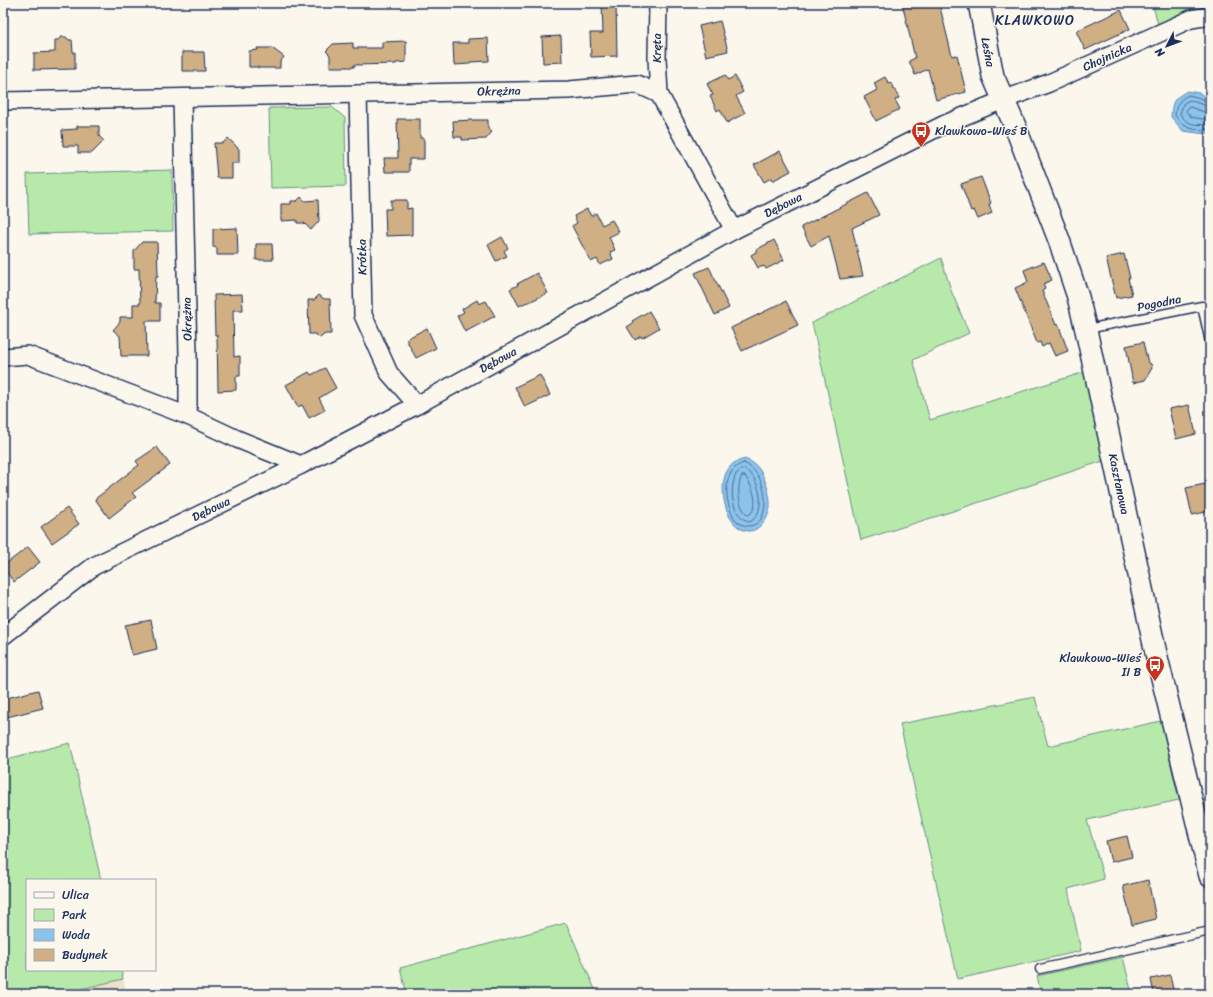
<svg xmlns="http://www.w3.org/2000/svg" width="1213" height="997" viewBox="0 0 1213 997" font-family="Sriracha,sans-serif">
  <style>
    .built { fill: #eee1cc }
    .green { fill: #b7eaaa; stroke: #698c84 }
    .water { fill: #8cc3ea; stroke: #5f88b2 }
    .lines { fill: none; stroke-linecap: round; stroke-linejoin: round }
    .shore { stroke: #486a96; stroke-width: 1 }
    .building { fill: #cfaf83; stroke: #1b2f5e }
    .service-casing { stroke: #1b2f5e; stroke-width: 11 }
    .minor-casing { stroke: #1b2f5e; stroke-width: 20 }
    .tertiary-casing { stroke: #1b2f5e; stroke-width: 24 }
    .service { stroke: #fbf7ec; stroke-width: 8 }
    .minor { stroke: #fbf7ec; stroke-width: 17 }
    .tertiary { stroke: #fbf7ec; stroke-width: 21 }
    .labels { text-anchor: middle; stroke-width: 3; stroke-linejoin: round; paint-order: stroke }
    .street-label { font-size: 12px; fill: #1b2f5e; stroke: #fbf7ec }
    .poi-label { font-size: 12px; fill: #1b2f5e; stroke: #fbf7ec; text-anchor: start }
    .quarter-label { font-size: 14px; letter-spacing: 1px; fill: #1b2f5e; stroke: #fbf7ec }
  </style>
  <rect width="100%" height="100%" fill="#fbf7ec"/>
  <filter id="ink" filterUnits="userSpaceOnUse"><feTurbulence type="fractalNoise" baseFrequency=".025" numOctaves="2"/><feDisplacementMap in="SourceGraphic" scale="8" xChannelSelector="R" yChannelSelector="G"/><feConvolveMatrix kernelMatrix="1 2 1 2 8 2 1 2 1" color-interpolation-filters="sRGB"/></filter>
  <g filter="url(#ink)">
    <path class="built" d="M 123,979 L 127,994 L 59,994 Z"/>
    <g class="green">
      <path d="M 1152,3 L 1202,3 L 1158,24 Z"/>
      <path d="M 332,107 L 345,118 L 346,186 L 271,188 L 269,108 Z"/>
      <path d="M 172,170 L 173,231 L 29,234 L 27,174 Z"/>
      <path d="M 941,258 L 952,293 L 969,333 L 913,360 L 930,420 L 1085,372 L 1106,460 L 947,513 L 861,540 L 812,323 Z"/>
      <path d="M 1035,697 L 1048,746 L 1161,721 L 1179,800 L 1087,820 L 1104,879 L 1068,889 L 1081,951 L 958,979 L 900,724 Z"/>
      <path d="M 70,743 L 101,880 L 27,880 L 27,970 L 121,970 L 123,979 L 59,994 L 3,994 L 3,760 Z"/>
      <path d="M 566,923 L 597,994 L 407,994 L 400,968 Z"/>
      <path d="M 1123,957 L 1132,994 L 1041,994 L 1037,976 Z"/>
    </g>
    <g class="water">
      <path d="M 1187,91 L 1199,93 L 1210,99 L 1210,132 L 1206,134 L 1183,131 L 1171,117 C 1172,101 1173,99 1187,91 Z"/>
      <path d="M 745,459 C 747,460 750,461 753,463 C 764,470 771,495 770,507 C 769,514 765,521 760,526 C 757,529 753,531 749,531 C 725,530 716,484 729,468 C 733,462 738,461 745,459 Z"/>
    </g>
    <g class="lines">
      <g class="shore">
        <path d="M 1210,102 L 1197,97 L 1188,95 C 1179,100 1176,105 1175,115 C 1184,129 1194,131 1210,129"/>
        <path d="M 1210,107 L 1189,100 L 1183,104 L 1180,114 C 1188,126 1197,125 1210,124"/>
        <path d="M 1210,113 L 1204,112 L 1190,107 L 1188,108 L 1186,111 L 1191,117 L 1202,119 L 1210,118"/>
        <path d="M 744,463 C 762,471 770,499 762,517 C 757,528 743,529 735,519 C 724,503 721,469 744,463 Z"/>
        <path d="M 743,469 C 760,474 768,512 750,522 C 731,516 729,490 736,474 Z"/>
        <path d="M 742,476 L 745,476 C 752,486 761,505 749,515 C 738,510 736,486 742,476 Z"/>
      </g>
    </g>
    <g class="building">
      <path d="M 602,3 L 616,3 L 617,56 L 591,57 L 590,33 L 603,33 Z"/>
      <path d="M 902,3 L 939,3 L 952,56 L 957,55 L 966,92 L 936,100 L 928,69 L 915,75 L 909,61 L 915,58 Z"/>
      <path d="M 1121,10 L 1130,29 L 1085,50 L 1076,31 Z"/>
      <path d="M 720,21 L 728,51 L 706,56 L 699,26 Z"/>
      <path d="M 561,36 L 562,62 L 543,63 L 542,37 Z"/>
      <path d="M 61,37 L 66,37 L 69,40 L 72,40 L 73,52 L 75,52 L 75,69 L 34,70 L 34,53 L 55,52 L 55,40 L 58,40 Z"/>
      <path d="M 488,38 L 489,61 L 470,62 L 470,64 L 454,65 L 453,43 L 468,43 L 468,39 Z"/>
      <path d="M 406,41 L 406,62 L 396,63 L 396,64 L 354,65 L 354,67 L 330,67 L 330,55 L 326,51 L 333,44 L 353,43 L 353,48 L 382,48 L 382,42 Z"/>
      <path d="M 257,48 L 272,48 L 284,57 L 280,62 L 280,68 L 258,68 L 258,67 L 249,67 L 249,51 L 258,50 Z"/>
      <path d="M 182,52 L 204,52 L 205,71 L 182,71 Z"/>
      <path d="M 725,75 L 728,80 L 735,76 L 743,92 L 736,96 L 745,113 L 727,123 L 720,109 L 717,111 L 710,96 L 713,95 L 707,84 Z"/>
      <path d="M 885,77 L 889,84 L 891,83 L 899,98 L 895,100 L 900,109 L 876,121 L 864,97 L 877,90 L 874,83 Z"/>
      <path d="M 397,119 L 420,119 L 420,138 L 424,138 L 424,159 L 409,159 L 409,172 L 385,172 L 384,158 L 398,158 Z"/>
      <path d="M 473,120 L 488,120 L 488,129 L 492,132 L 486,139 L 462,140 L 462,137 L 454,137 L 453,121 Z"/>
      <path d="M 77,126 L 99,126 L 99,136 L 104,141 L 92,153 L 78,153 L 78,146 L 63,146 L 62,130 L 77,129 Z"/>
      <path d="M 228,138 L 239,149 L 239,163 L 232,163 L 232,178 L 217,178 L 214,143 L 223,143 Z"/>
      <path d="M 780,151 L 791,171 L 772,181 L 771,178 L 764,182 L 754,165 Z"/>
      <path d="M 981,177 L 991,203 L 989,204 L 992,213 L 978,219 L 974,210 L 971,211 L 961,184 Z"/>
      <path d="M 868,193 L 879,215 L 852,228 L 863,276 L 840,279 L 829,236 L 811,246 L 801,227 Z"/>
      <path d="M 301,197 L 305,201 L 318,200 L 319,221 L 311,230 L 304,223 L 297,223 L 297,220 L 281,221 L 281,204 L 291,204 L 291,201 L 297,201 Z"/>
      <path d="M 391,200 L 407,200 L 407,209 L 412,208 L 412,235 L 386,236 L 385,209 L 391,209 Z"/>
      <path d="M 587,209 L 591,216 L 596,213 L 602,225 L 612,220 L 619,232 L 609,237 L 615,250 L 610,252 L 613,259 L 600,265 L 597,259 L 591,262 L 572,226 L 577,223 L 574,216 Z"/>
      <path d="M 237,228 L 238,255 L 217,255 L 217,248 L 213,247 L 213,229 Z"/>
      <path d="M 502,237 L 508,248 L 504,251 L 507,256 L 496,261 L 488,245 Z"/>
      <path d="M 774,240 L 784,260 L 766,269 L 764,266 L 758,268 L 751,255 L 756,252 L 756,250 Z"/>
      <path d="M 142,242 L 157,242 L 158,276 L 156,276 L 155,303 L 160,303 L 160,321 L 146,321 L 147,356 L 121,356 L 120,336 L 113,330 L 120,322 L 120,317 L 133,317 L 133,304 L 140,304 L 139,269 L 134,269 L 134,251 Z"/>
      <path d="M 256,244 L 272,244 L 273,260 L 256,260 Z"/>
      <path d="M 1124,254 L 1130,278 L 1128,278 L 1132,295 L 1116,298 L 1106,258 Z"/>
      <path d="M 1044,262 L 1052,280 L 1043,284 L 1045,289 L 1042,291 L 1056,325 L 1058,324 L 1068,351 L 1055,356 L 1049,343 L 1042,347 L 1040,342 L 1037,343 L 1015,288 L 1028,282 L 1024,270 Z"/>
      <path d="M 709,267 L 729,308 L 715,315 L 695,273 Z"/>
      <path d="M 537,273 L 548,293 L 527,303 L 527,302 L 519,306 L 510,289 L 518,285 L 517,284 Z"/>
      <path d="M 242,294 L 243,310 L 233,310 L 234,357 L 240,356 L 240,376 L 236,376 L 236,390 L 218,391 L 217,335 L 215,335 L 214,295 Z"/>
      <path d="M 319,295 L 324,299 L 330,299 L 331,334 L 325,334 L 320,338 L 315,334 L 309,334 L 308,300 L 314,300 Z"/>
      <path d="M 477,300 L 479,304 L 486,301 L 495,316 L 465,332 L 457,316 L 464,312 L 462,309 Z"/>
      <path d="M 786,301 L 798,325 L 742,351 L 731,328 Z"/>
      <path d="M 649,311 L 659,328 L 642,338 L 641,336 L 635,340 L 627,327 L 633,323 L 632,321 Z"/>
      <path d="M 427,328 L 436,348 L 416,358 L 406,339 Z"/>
      <path d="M 1143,342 L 1146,355 L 1148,362 L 1151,364 L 1152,368 L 1145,380 L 1133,383 L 1126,346 Z"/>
      <path d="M 325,368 L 336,388 L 319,398 L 325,410 L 309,418 L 302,405 L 298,407 L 286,385 L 309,372 L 311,375 Z"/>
      <path d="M 540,375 L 550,395 L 525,407 L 515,387 Z"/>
      <path d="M 1189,405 L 1196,434 L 1176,439 L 1169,409 Z"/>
      <path d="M 157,447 L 170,465 L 132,493 L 136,497 L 109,518 L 95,499 L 139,465 L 136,461 Z"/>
      <path d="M 1210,483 L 1210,511 L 1192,515 L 1186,488 Z"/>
      <path d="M 67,508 L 79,524 L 52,543 L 41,527 Z"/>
      <path d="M 28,547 L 40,562 L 14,582 L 3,568 L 3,566 Z"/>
      <path d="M 151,620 L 157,649 L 132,655 L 125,625 Z"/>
      <path d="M 38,690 L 43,708 L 3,718 L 3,699 Z"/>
      <path d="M 1127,836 L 1132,857 L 1111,862 L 1106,841 Z"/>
      <path d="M 1148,880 L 1156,919 L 1132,925 L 1123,886 Z"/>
      <path d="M 1170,975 L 1174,994 L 1154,994 L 1151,979 Z"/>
    </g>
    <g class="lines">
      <defs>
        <g id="service">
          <path d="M 1087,329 L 1202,306 L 1210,342"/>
          <path d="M 1040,969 L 1210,931"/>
        </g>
        <g id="minor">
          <path d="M 658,3 L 657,58 L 659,94"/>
          <path d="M 358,94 L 363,315 L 389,373 L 417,405"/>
          <path d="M 182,98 L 188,355 L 188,416 L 237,439 L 301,465"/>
          <path d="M 3,101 L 569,90 L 637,84 L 659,94 L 734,230"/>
          <path d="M 3,357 L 28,355 L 188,416"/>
          <path d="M 3,636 L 94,566 L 301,465 L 417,405 L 734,230 L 945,124 L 1003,100 L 1049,83 L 1191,19 L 1210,16"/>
        </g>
        <path id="tertiary" d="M 979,3 L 993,76 L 1015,126 L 1059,240 L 1078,297 L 1086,330 L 1155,649 L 1210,876"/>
      </defs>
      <use href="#service" class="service-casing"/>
      <use href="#minor" class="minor-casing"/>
      <use href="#tertiary" class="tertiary-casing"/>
      <use href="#service" class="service"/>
      <use href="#minor" class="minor"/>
      <use href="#tertiary" class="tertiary"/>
    </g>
  </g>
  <defs>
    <symbol id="bus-pin" viewBox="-11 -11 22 30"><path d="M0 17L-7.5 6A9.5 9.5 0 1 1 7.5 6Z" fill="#c8321e" stroke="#fbf7ec"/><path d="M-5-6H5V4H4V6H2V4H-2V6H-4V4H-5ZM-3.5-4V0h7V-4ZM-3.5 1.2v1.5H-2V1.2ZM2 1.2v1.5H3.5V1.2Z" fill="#fff"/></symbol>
  </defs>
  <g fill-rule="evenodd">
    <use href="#bus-pin" x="910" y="120" width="22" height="30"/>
    <use href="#bus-pin" x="1144" y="654" width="22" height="30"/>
  </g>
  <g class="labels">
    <g class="street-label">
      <text transform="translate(657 48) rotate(-90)" y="4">Kręta</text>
      <text transform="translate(988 52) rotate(79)" y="4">Leśna</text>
      <text transform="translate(1107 57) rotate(-24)" y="4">Chojnicka</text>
      <text transform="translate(499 91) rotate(-1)" y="4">Okrężna</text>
      <text transform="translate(783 205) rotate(-27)" y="4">Dębowa</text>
      <text transform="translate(362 257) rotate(-91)" y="4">Krótka</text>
      <text transform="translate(1159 303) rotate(-11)" y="4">Pogodna</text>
      <text transform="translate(187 319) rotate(-91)" y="4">Okrężna</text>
      <text transform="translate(498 360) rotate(-29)" y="4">Dębowa</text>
      <text transform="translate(1119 484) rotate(78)" y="4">Kasztanowa</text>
      <text transform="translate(211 509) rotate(-26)" y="4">Dębowa</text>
    </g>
    <g class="poi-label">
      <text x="935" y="135">Klawkowo-Wieś B</text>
      <text x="1141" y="662" text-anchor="end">Klawkowo-Wieś<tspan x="1141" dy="14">II B</tspan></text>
    </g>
    <g class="quarter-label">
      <text x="1035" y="25">KLAWKOWO</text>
    </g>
  </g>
  <rect width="1213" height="997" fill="none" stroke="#fbf7ec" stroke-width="16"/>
  <rect x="8" y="8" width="1197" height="981" fill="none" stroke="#1b2f5e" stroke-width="1.5" filter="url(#ink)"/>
  <rect x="26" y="879" width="130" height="92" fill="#fbf7ec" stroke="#a1a7b3"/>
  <rect x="34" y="892" width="20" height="6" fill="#fbf7ec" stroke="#a1a7b3"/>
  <text x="62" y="899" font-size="12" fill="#1b2f5e">Ulica</text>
  <rect x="34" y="909" width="20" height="12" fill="#b7eaaa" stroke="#a1a7b3"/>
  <text x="62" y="919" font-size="12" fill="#1b2f5e">Park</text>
  <rect x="34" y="929" width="20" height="12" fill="#8cc3ea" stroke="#a1a7b3"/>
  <text x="62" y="939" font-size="12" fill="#1b2f5e">Woda</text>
  <rect x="34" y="949" width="20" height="12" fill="#cfaf83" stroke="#a1a7b3"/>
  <text x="62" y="959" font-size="12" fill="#1b2f5e">Budynek</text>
  <g transform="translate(1167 46) rotate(228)" stroke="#fbf7ec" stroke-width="3" paint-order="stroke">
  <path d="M0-3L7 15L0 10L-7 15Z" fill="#1b2f5e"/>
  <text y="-6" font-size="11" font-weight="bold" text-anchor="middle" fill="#1b2f5e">N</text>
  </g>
</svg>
